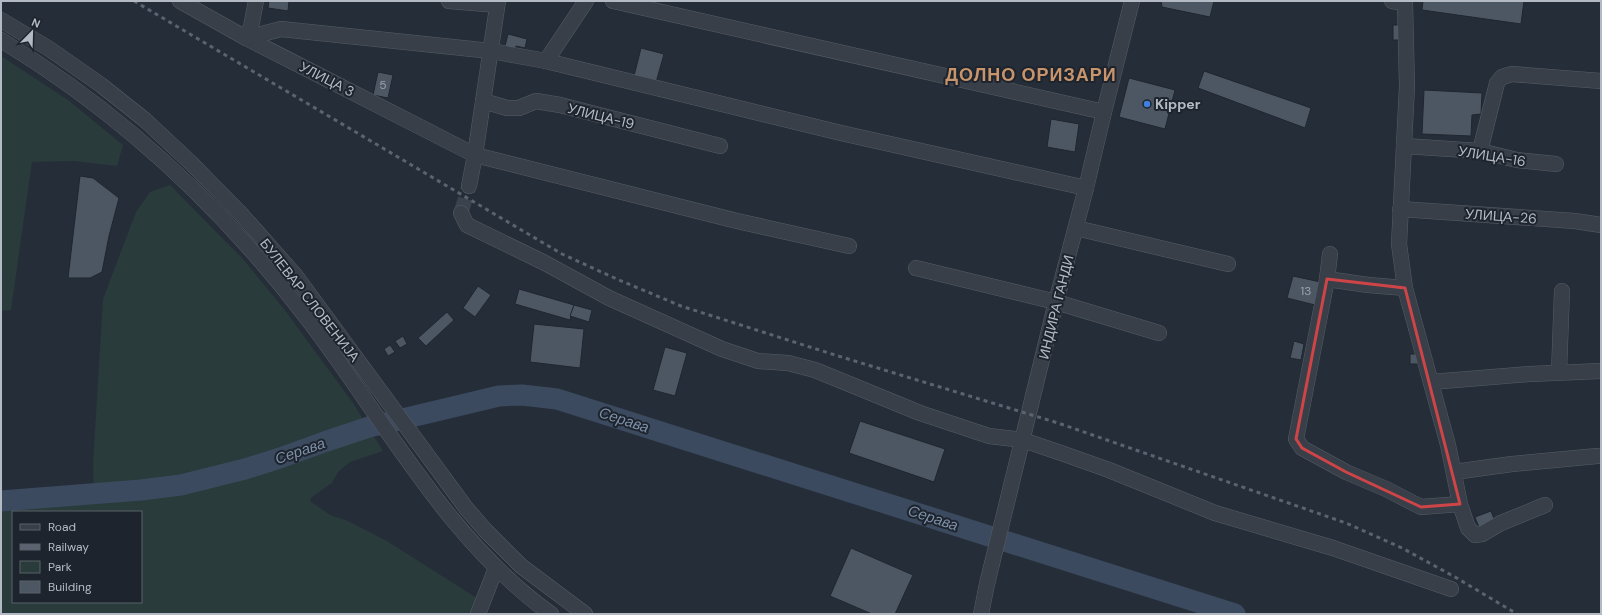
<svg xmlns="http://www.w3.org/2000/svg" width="1602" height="615" viewBox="0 0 1602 615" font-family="'DM Sans',sans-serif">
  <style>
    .green { fill: #293b3b; fill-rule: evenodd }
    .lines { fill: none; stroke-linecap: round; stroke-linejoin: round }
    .river { stroke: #3c4a5f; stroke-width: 21 }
    .building { fill: #4d5763; stroke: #1f262f }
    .minor-tunnel { stroke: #3a424d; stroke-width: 15; stroke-dasharray: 15 8; stroke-linecap: butt }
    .minor-casing { stroke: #565d66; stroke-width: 16 }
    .minor { stroke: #383f49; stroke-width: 15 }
    .rail { stroke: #5a636f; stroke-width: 3; stroke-dasharray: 4 4; stroke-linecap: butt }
    .marked { fill: none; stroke: #cf4547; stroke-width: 3; stroke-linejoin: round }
    .shop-dot { fill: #3f7fe0; stroke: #1d242d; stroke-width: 1.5 }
    .labels { text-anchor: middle; stroke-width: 4; stroke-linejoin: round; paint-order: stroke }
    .number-label { font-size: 12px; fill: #9aa1ac }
    .street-label { font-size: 14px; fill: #b3bac4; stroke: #1d242d }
    .poi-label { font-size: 14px; font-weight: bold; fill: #b3bac4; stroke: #1d242d; text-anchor: start }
    .water-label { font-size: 15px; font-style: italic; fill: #7e90a9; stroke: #1d242d }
    .district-label { font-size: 18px; font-weight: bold; letter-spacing: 1px; fill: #c7946b; stroke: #1d242d }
  </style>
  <rect width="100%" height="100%" fill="#252d38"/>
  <g class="green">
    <path d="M 1,56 L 68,100 L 123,145 L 117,166 L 73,161 L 32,162 L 11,310 L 1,311 Z"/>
    <path d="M 170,185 L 243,259 L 284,309 L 353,403 L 383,451 L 350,462 L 338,472 L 332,483 L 312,497 L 310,501 L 330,515 L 348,521 L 387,541 L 483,602 L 478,614 L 1,614 L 1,501 L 94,494 L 93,464 L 103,299 L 136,212 L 150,192 ZM 13,512 L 141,512 L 141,602 L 13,602 Z"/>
  </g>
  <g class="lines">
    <path class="river" d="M 1,501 L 141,490 L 181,485 L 245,469 L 280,458 L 324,442 L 369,427 L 499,396 L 522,395 L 557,399 L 1235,614"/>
  </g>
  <g class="building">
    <path d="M 269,1 L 289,1 L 288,11 L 268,8 Z"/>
    <path d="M 1161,1 L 1214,1 L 1210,17 L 1162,7 Z"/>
    <path d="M 1423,1 L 1524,1 L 1521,24 L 1422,10 Z"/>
    <rect x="1393" y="25" width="10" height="15"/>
    <path d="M 508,34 L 527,39 L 525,48 L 516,46 L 514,52 L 504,50 Z"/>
    <path d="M 641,48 L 664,54 L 655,86 L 633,80 Z"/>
    <path d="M 1204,71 L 1311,108 L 1305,128 L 1198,88 Z"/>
    <path d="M 378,72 L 393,75 L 388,98 L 373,95 Z"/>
    <path d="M 1129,78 L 1175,90 L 1165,129 L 1119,117 Z"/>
    <path d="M 1424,90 L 1482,93 L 1481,114 L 1472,115 L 1471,136 L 1422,134 Z"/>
    <path d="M 1051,119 L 1079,124 L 1075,152 L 1047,147 Z"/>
    <path d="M 80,176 L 93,178 L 119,198 L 109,236 L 102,272 L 90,278 L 68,278 Z"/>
    <path d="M 1293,276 L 1325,283 L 1319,306 L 1287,298 Z"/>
    <path d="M 478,286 L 491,295 L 475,317 L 463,308 Z"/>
    <path d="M 519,289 L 574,305 L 570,320 L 515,304 Z"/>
    <path d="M 574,305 L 592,310 L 589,322 L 570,316 Z"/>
    <path d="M 447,312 L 454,320 L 426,346 L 418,338 Z"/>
    <path d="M 534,324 L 584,329 L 580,368 L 530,362 Z"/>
    <path d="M 403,336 L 407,344 L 400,348 L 395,341 Z"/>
    <path d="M 1294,341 L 1304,344 L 1301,360 L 1290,358 Z"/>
    <path d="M 390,345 L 395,352 L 388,356 L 384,349 Z"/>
    <path d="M 665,347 L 687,353 L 675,396 L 653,390 Z"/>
    <rect x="1410" y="354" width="11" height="10"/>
    <path d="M 860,421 L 945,449 L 934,482 L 849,453 Z"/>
    <path d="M 1491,511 L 1496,524 L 1480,530 L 1475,517 Z"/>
    <path d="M 851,548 L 913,575 L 895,614 L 872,614 L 830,596 Z"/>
  </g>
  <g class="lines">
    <path class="minor-tunnel" d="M 461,213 L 469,186"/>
    <defs>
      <g id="minor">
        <path d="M 180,1 L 246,38 L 475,155 L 737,221 L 849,246"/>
        <path d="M 449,1 L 497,5"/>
        <path d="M 613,1 L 1104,112"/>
        <path d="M 1392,1 L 1405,3 L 1407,86 L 1399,244 L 1405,288 L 1448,445 L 1460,504 L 1468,528 L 1475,535 L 1482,534 L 1501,523 L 1545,505"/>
        <path d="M 1,20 L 48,48 L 101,85 L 145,120 L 192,164 L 241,214 L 295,275 L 466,508 L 485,530 L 521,566 L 585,614"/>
        <path d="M 246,38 L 281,29 L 491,51 L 546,61 L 841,133 L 1086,188"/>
        <path d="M 246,38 L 251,27 L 256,1"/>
        <path d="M 1,40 C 120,112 222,207 306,317 C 384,418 446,539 551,614"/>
        <path d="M 546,61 L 586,1"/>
        <path d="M 483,101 L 507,108 L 519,108 L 536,101 L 560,105 L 720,146"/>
        <path d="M 1404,146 L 1480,151 L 1517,160 L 1556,164"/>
        <path d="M 1480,151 L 1497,83 L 1502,77 L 1512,74 L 1601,81"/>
        <path d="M 469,186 L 475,155 L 498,1"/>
        <path d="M 1400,209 L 1575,221 L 1601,225"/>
        <path d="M 461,213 L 467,225 L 545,263 L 609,298 L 722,349 L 758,361 L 788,363 L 815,370 L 920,413 L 989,436 L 1023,440 L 1064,454 L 1109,470 L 1215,513 L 1333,548 L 1451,589"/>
        <path d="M 1076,228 L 1228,264"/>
        <path d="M 1330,254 L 1327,279 L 1296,439 L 1302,448 L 1346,472 L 1386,489 L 1421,507 L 1460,504"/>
        <path d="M 916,268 L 1056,302 L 1159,333"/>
        <path d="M 1327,279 L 1368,285 L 1405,288"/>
        <path d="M 1559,372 L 1562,291"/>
        <path d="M 1431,382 L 1530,374 L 1601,371"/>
        <path d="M 1454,472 L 1512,464 L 1597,456"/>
        <path d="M 478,614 L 496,568"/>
        <path d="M 981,614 L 987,584 L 1056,302 L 1086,188 L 1104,112 L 1132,1"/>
      </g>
    </defs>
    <use href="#minor" class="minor-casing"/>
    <use href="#minor" class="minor"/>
    <path class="rail" d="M 134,1 L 562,254 L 619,280 L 681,306 L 835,355 L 1058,423 L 1346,523 L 1402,548 L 1455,577 L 1517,614"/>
  </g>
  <path class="marked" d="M 1327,279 L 1405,288 L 1460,504 L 1421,507 L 1346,472 L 1302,448 L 1296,439 Z"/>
  <circle class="shop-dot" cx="1147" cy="104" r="4"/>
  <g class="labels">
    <g class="number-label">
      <text x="383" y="89">5</text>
      <text x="1306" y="295">13</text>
    </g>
    <g class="street-label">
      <text transform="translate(327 79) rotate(27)" y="5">УЛИЦА 3</text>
      <text transform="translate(601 116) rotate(14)" y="5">УЛИЦА-19</text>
      <text transform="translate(1492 156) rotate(9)" y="5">УЛИЦА-16</text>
      <text transform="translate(1501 216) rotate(4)" y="5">УЛИЦА-26</text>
      <text transform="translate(310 300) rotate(52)" y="5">БУЛЕВАР СЛОВЕНИЈА</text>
      <text transform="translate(1056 307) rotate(-76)" y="5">ИНДИРА ГАНДИ</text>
    </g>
    <g class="poi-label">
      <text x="1155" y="109">Kipper</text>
    </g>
    <g class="water-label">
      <text transform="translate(624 420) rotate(18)" y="5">Серава</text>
      <text transform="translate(300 451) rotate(-19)" y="5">Серава</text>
      <text transform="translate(933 518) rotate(18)" y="5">Серава</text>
    </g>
    <g class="district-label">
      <text x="1031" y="81">ДОЛНО ОРИЗАРИ</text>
    </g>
  </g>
  <rect width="1602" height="615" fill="none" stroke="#b3bac4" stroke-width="4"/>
  <rect x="12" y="511" width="130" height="92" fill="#1d242d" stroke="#596069"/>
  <rect x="20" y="524" width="20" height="6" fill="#383f49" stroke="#596069"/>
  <text x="48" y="531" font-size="12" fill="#b3bac4">Road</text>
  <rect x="20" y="544" width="20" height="6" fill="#5a636f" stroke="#596069"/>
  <text x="48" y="551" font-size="12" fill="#b3bac4">Railway</text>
  <rect x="20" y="561" width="20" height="12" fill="#293b3b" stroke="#596069"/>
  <text x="48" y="571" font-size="12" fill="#b3bac4">Park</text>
  <rect x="20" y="581" width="20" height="12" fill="#4d5763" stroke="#596069"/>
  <text x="48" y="591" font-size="12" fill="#b3bac4">Building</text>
  <g transform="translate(32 32) rotate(23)" stroke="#1d242d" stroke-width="3" paint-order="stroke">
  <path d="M0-3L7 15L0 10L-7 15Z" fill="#b3bac4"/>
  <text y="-6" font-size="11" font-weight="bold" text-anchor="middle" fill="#b3bac4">N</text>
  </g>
</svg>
